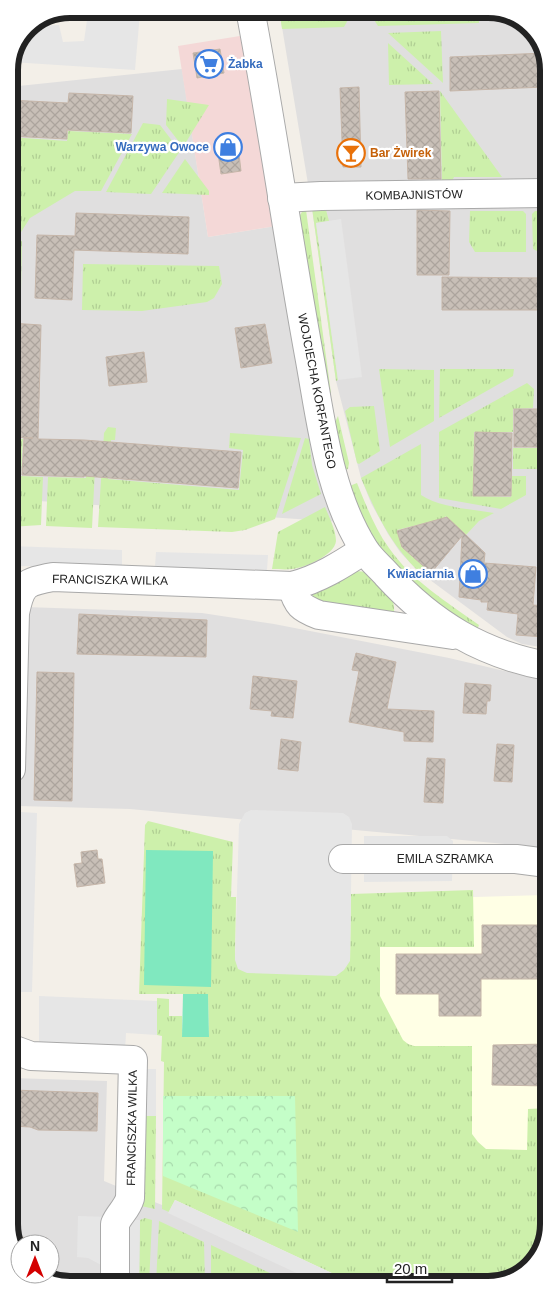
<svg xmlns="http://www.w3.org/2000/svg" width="557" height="1294" viewBox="0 0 557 1294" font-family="Arial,sans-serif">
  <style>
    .residential { fill: #e0dfdf }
    .commercial { fill: #f4d8d7 }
    .education { fill: #ffffe5 }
    .grass { fill: url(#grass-tufts) }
    .park { fill: url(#park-crowns) }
    .pitch { fill: #80e8bf }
    .parking { fill: #e6e6e6 }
    .building { fill: url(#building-cross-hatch); stroke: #c6b6a9 }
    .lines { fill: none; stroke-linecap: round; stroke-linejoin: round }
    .minor-casing { stroke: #a9a9a9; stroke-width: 30 }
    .minor { stroke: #fff; stroke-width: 28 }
    .labels { text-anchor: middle; stroke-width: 4.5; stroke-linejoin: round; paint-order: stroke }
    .shop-label { font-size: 12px; font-weight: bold; fill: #366cbe; stroke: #fff; text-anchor: end }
    .food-label { font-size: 12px; font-weight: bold; fill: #c56008; stroke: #fff; text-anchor: start }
    .street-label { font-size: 12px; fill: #222; stroke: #fff }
    .rim { fill: none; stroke: #222; stroke-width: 6 }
  </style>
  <defs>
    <pattern id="grass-tufts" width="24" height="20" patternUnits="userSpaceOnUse" patternTransform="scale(1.25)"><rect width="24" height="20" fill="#cdf0ab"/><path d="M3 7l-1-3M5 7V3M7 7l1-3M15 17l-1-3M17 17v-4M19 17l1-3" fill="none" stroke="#b0ce93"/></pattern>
    <pattern id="park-crowns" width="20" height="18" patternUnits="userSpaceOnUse" patternTransform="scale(1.25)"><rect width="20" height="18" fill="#c4fec8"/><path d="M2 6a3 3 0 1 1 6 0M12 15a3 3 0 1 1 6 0" fill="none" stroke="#a8d9ac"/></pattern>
    <pattern id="building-cross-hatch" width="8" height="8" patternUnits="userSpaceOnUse" patternTransform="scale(1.25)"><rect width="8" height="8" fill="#c8bfb7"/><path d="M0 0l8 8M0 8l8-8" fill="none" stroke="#aca49d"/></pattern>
  </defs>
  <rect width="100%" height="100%" fill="#f3efe8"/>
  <g class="residential">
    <path d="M 279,9 L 492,9 L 525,22 L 545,50 L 547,648 L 522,644 L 507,637 L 418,571 L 400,552 L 388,534 L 371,503 L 361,478 L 336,381 L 312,208 Z"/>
    <path d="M 182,69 L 208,237 L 276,226 L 340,522 L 10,499 L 9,87 Z"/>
    <path d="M 25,607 L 202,613 L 274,624 L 449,658 L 547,681 L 547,848 L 130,809 L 19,806 Z"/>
    <path d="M 12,1078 L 107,1081 L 104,1181 L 336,1277 L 336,1283 L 65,1285 L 36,1274 L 50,1274 L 50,1244 L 20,1244 L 20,1255 L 12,1244 Z"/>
  </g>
  <path class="commercial" d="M 246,35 L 276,226 L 208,237 L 178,46 Z"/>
  <path class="education" d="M 547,895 L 548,1225 L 536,1261 L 375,998 L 368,900 Z"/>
  <g class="grass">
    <path d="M 279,9 L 354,9 L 344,27 L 282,29 Z"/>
    <path d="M 367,9 L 481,9 L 479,10 L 479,23 L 378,26 Z"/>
    <path d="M 441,31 L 443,83 L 388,33 Z"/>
    <path d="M 388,43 L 433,84 L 389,85 Z"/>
    <path d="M 440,91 L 502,177 L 454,177 L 452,181 L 442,181 Z"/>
    <path d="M 167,99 L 209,105 L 183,147 L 166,125 Z"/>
    <path d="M 143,123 L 160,125 L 180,151 L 151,194 L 106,192 Z"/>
    <path d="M 68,131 L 132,134 L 101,191 L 75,191 L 30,218 L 9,251 L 9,137 L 67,141 Z"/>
    <path d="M 185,159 L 209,191 L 209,195 L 162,193 Z"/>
    <path d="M 312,208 L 323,208 L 326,210 L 329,221 L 316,223 L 338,380 L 336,381 Z"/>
    <path d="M 306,210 L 331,393 L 327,393 L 298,218 L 302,212 Z"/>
    <path d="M 470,211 L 523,211 L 526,214 L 526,252 L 475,252 L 469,242 Z"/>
    <path d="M 535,211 L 545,211 L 545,251 L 537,251 L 533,249 L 532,214 Z"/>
    <path d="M 22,240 L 21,291 C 3,268 7,264 22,240 Z"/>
    <path d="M 83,264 L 219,266 L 222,284 L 214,298 L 207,302 L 142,311 L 82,310 Z"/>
    <path d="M 379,369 L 434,370 L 434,421 L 390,447 Z"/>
    <path d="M 440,369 L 514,369 L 513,376 L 439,418 Z"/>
    <path d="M 527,383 L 534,389 L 533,408 L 513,409 L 513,432 L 474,432 L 473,496 L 511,497 L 512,476 L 526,476 L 526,495 L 501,509 L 439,498 L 439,432 Z"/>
    <path d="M 374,406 L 380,451 L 359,464 L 357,463 L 345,411 L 350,407 Z"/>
    <path d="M 338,416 L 349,463 L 348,469 L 343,471 L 334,424 Z"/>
    <path d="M 108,427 L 116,428 L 115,440 L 111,440 L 108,479 L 239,490 L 243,450 L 229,448 L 230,433 L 301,438 L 275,519 L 245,530 L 232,532 L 98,527 L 104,433 Z"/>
    <path d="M 10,438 L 23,439 L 21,476 L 43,477 L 41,525 L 10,527 Z"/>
    <path d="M 305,438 L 309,439 L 312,465 L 321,494 L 282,514 Z"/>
    <path d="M 421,444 L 421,495 C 441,508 471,509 494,513 L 479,521 L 466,535 L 445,516 L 445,518 L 397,530 L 402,547 L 431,573 L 426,578 C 394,551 377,516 361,478 Z"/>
    <rect x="513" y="448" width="33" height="21"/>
    <path d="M 88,449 L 96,449 L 92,528 L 46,526 L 48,477 L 86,478 Z"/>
    <path d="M 357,483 C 366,505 375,529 389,548 C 412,581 447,602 479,625 L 477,630 C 436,606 393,574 368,533 C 360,519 354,502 347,487 Z"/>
    <path d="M 325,507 C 329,517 336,530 336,541 C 335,555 304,568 292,569 C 285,570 278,569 272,569 L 278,532 Z"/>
    <path d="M 355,571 L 368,572 C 381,584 396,594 394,613 L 313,600 L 313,593 Z"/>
    <path d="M 148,821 L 233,842 L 231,897 L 236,897 L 235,960 L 350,961 L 351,894 L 473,890 L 474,947 L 380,947 L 380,996 L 403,1040 L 408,1044 L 414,1046 L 472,1046 L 472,1134 L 478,1142 L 486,1149 L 527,1150 L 528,1109 L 548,1108 L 548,1225 L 536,1261 L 507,1282 L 333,1283 L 336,1275 L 175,1200 L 169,1212 L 162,1209 L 164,1062 L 161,1061 L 162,1036 L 157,1035 L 157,998 L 169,999 L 169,1016 L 182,1016 L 182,1037 L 209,1037 L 208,994 L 139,994 L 145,825 Z"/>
    <path d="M 141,1116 L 156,1116 L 155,1209 L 141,1206 Z"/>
    <path d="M 145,1218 L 152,1220 L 149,1284 L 139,1285 L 140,1220 Z"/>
    <path d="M 159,1221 L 204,1242 L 205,1284 L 156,1284 Z"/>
    <path d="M 211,1245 L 272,1274 L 272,1284 L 211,1284 Z"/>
  </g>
  <path class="park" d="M 163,1096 L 295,1096 L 298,1232 L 163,1176 Z"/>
  <g class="pitch">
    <path d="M 146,850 L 213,851 L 211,987 L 144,985 Z"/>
    <path d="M 183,994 L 208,994 L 209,1037 L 182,1037 Z"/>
  </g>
  <g class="parking">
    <path d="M 88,13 L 140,13 L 135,70 L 11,62 L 27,26 L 59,25 L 63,42 L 84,41 Z"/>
    <path d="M 341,219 L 362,377 L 338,380 L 316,223 Z"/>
    <path d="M 10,546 L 122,550 L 122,567 L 10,566 Z"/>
    <path d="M 156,552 L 268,555 L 267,570 L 155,567 Z"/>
    <path d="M 251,810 L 343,813 L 349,817 L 352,824 L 350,961 L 344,970 L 336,976 L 247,973 L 238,969 L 235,960 L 239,824 L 245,813 Z"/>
    <path d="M 21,812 L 37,813 L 32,992 L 16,992 Z"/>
    <path d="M 364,836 L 447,836 L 453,841 L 452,881 L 364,882 Z"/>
    <path d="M 39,996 L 157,1001 L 157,1035 L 126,1033 L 125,1051 L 39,1048 Z"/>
    <rect x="141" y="1069" width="15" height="47"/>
    <path d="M 175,1200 L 336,1275 L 333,1283 L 318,1283 L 168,1213 Z"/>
    <path d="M 78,1216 L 109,1217 L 101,1265 L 88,1258 L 77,1257 Z"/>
    <path d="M 127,1220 L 140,1220 L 139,1285 L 126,1285 Z"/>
  </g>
  <g class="building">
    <path d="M 220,49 L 224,73 L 197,78 L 193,53 Z"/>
    <path d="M 545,53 L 545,87 L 450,91 L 450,57 Z"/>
    <path d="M 359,87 L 361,167 L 343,167 L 340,88 Z"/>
    <path d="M 439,91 L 441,179 L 408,179 L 405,92 Z"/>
    <path d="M 69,93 L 133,96 L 131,133 L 67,130 L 67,139 L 9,136 L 9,100 L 68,103 Z"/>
    <path d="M 237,137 L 241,171 L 221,174 L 216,139 Z"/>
    <path d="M 417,210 L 450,211 L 449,275 L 417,275 Z"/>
    <path d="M 76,213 L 189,217 L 188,254 L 74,250 L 72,300 L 35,298 L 37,235 L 75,236 Z"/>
    <path d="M 442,277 L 546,278 L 546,310 L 442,310 Z"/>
    <path d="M 10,323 L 41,325 L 38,439 L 84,440 L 241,452 L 238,488 L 84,476 L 84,477 L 22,475 L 24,438 L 33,438 L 10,437 Z"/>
    <path d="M 265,324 L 272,363 L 241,368 L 235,328 Z"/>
    <path d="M 144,352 L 147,382 L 109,386 L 106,357 Z"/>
    <rect x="514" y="409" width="32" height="38"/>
    <path d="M 475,432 L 512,433 L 511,496 L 473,496 Z"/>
    <path d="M 447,517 L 485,553 L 484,563 L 536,567 L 533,605 L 546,606 L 547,623 L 545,623 L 544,637 L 516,635 L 518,614 L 487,610 L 488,602 L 481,602 L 481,600 L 459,597 L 462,536 L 431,573 L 402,547 L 397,531 Z"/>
    <path d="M 79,614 L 207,620 L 206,657 L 77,654 Z"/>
    <path d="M 356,653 L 396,662 L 387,709 L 434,711 L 433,742 L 404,741 L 404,732 L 349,722 L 359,671 L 352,670 Z"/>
    <path d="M 37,672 L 74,673 L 72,801 L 34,800 Z"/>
    <path d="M 253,676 L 297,681 L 293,718 L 271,716 L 272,711 L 250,709 Z"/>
    <path d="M 465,683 L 491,685 L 490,701 L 487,701 L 486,714 L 463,713 Z"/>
    <path d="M 281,739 L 301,742 L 298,771 L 278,769 Z"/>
    <path d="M 497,744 L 514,745 L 512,782 L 494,781 Z"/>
    <path d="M 427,758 L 445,759 L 443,803 L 424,802 Z"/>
    <path d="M 97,850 L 98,859 L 102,859 L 105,883 L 77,887 L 74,864 L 82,863 L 81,852 Z"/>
    <path d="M 482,925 L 547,925 L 548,979 L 481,979 L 481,1016 L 439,1016 L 439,994 L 396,994 L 396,954 L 482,954 Z"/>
    <path d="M 548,1044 L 548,1086 L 492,1085 L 493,1045 Z"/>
    <path d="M 12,1090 L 98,1093 L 97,1131 L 38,1130 L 30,1127 L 12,1126 Z"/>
    <path d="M 12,1237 L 47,1238 L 47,1244 L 20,1244 L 20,1255 L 12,1244 Z"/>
  </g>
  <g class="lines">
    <defs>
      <g id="minor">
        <path d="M 250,9 C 272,124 288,240 309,355 C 321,420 328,492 364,549 C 370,559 380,567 387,575 C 432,624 482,654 547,666"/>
        <path d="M 282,198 L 321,196 L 545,193"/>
        <path d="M 292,586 C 297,605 301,608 319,615 L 453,635"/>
        <path d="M 11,769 L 15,613 C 21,584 25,582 53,577 L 292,586 C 319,579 341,565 364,550"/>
        <path d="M 343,859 L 516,859 L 547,863"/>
        <path d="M 12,1049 L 31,1056 L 133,1060 L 130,1198 C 127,1209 119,1214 115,1224 L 115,1285"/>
      </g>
    </defs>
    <use href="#minor" class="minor-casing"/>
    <use href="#minor" class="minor"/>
  </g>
  <defs>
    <symbol id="supermarket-ring" viewBox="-11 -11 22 22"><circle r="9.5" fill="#fff" stroke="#3f7fe0" stroke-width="1.5"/><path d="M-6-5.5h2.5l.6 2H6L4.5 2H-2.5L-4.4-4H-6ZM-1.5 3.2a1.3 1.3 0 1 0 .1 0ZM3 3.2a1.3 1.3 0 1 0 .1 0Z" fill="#3f7fe0"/></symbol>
    <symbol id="shop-ring" viewBox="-11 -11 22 22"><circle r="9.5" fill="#fff" stroke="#3f7fe0" stroke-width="1.5"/><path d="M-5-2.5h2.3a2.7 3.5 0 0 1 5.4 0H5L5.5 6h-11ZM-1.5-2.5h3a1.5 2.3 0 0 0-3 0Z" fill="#3f7fe0"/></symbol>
    <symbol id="bar-ring" viewBox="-11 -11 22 22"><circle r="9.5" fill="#fff" stroke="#e8710a" stroke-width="1.5"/><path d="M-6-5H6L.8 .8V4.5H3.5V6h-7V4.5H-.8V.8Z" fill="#e8710a"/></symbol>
  </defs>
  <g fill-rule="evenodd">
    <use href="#supermarket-ring" x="193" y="48" width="32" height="32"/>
    <use href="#shop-ring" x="212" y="131" width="32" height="32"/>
    <use href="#bar-ring" x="335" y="137" width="32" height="32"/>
    <use href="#shop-ring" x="457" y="558" width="32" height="32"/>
  </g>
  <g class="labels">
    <g class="shop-label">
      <text x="228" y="68" text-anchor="start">Żabka</text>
      <text x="209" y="151">Warzywa Owoce</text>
      <text x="454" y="578">Kwiaciarnia</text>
    </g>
    <g class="food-label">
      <text x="370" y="157">Bar Żwirek</text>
    </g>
    <g class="street-label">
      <text transform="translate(414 195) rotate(-1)" y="4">KOMBAJNISTÓW</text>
      <text transform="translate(317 391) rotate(79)" y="4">WOJCIECHA KORFANTEGO</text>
      <text transform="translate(110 580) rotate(1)" y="4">FRANCISZKA WILKA</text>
      <text x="445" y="863">EMILA SZRAMKA</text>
      <text transform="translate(132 1128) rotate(-89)" y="4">FRANCISZKA WILKA</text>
    </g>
  </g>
  <path d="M0 0H557V1294H0ZM70 18H488A52 52 0 0 1 540 70V1224A52 52 0 0 1 488 1276H70A52 52 0 0 1 18 1224V70A52 52 0 0 1 70 18Z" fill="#fff" fill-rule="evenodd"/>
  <path class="rim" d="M70 18H488A52 52 0 0 1 540 70V1224A52 52 0 0 1 488 1276H70A52 52 0 0 1 18 1224V70A52 52 0 0 1 70 18Z"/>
  <g transform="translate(35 1259)"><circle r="24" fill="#ffffff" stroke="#a7a7a7"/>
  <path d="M0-4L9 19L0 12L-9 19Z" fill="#d40000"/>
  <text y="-8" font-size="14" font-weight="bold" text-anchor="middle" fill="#222222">N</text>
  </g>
  <path d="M387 1274v8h65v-8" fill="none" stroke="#222222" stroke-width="2.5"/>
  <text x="394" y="1274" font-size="15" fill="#222222" stroke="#ffffff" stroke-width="4" paint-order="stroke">20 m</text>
</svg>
